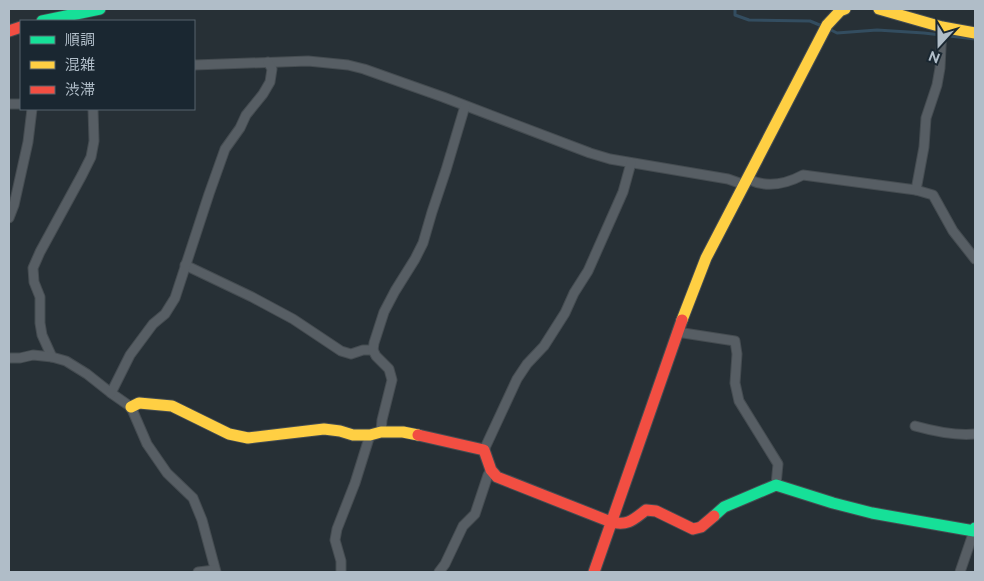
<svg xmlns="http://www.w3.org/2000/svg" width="984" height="581" viewBox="0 0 984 581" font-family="Raleway,'Noto Sans JP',sans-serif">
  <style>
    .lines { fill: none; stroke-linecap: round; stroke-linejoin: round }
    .stream { stroke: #334d60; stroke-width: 3 }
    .street-casing { stroke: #454c51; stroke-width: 11 }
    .fast-casing { stroke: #454c51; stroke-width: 13 }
    .slow-casing { stroke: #454c51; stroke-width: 13 }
    .jam-casing { stroke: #454c51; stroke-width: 13 }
    .street { stroke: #575e64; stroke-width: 9 }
    .fast { stroke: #16e098; stroke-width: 11 }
    .slow { stroke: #ffcf43; stroke-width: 11 }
    .jam { stroke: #f24e42; stroke-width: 11 }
  </style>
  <rect width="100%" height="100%" fill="#273036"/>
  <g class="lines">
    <g class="stream">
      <path d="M 735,9 L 735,15 L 749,20 L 810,21 L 822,26"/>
      <path d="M 827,28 L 837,33 L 877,30 L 924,33 L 975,39"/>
    </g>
    <defs>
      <g id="street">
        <path d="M 194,65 L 308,61 L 348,65 L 364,69 L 443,97 L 590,153 L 610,159 L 728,179 L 745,185"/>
        <path d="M 9,104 L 21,104"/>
        <path d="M 748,179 C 766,188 786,184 803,175 L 916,190 L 933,195 L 953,231 L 975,259"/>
        <path d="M 916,190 L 924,147 L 926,118 L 937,85 L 940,68 L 942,27"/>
        <path d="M 9,218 L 14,205 L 28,142 L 32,109"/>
        <path d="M 185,265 L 252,297 L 293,319 L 341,351 L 351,354 L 363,350 L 373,350"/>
        <path d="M 677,332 L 735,341 L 737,354 L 735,383 L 739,401 L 778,464 L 776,485"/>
        <path d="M 52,357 L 42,335 L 40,323 L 40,297 L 34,282 L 33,268 L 40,252 L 82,175 L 91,157 L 94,141 L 93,109"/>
        <path d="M 9,358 L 20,358 L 33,355 L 52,357 L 66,361 L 87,374 L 111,393 L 131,407 L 147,444 L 167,473 L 193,498 L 202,520 L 216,572"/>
        <path d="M 111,393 L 130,355 L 153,324 L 165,314 L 175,298 L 209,194 L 225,149 L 240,128 L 246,115 L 263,94 L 270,82 L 272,69 L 268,62"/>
        <path d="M 915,426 C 933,431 956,436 975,434"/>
        <path d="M 381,432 L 382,420 L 392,380 L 389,369 L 376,356 L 373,350 L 374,343 L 384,312 L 395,291 L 415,259 L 423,243 L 432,212 L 446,170 L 465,106"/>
        <path d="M 484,450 L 517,379 L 527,364 L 544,346 L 565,313 L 574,293 L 588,271 L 623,192 L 631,163"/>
        <path d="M 198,572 L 215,570"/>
        <path d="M 341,572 L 341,561 L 335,540 L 337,529 L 355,483 L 370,435"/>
        <path d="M 439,572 L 445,564 L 463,526 L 475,514 L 488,475 L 491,470"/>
        <path d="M 960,572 L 974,531"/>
      </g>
      <g id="fast">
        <path d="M 42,21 L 100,9"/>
        <path d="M 714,516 L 724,507 L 776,485 L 833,503 L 872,513 L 974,531 L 975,528"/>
      </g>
      <g id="slow">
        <path d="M 879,9 L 942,27 L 975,33"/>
        <path d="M 682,320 L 706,258 L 827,25 L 840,11 L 845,9"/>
        <path d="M 131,407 L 139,403 L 172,406 L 229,434 L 248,438 L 324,429 L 340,431 L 353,435 L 370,435 L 381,432 L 403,432 L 418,435"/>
      </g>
      <g id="jam">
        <path d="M 9,31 L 21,27"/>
        <path d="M 418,435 L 484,450 L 491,470 L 497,477 L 611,522 C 628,526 633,520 646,510 L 656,511 L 693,529 L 701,527 L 714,516"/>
        <path d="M 594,572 L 682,320"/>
      </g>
    </defs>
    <use href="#street" class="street-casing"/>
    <use href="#fast" class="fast-casing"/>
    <use href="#slow" class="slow-casing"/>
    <use href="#jam" class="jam-casing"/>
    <use href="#street" class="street"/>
    <use href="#fast" class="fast"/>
    <use href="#slow" class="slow"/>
    <use href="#jam" class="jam"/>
  </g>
  <rect width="984" height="581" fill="none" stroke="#b0bdc8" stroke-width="20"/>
  <rect x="20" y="20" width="175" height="90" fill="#1a2731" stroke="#56636d"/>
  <rect x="30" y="36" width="25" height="8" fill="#16e098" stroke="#56636d"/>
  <text x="65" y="45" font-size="15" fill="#b0bdc8">順調</text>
  <rect x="30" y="61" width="25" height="8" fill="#ffcf43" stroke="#56636d"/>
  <text x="65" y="70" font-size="15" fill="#b0bdc8">混雑</text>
  <rect x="30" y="86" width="25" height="8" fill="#f24e42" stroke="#56636d"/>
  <text x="65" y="95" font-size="15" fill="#b0bdc8">渋滞</text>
  <g transform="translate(939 45) rotate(201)" stroke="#1a2731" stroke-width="4" paint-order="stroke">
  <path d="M0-4L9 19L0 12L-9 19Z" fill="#b0bdc8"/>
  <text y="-8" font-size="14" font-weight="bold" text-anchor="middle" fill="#b0bdc8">N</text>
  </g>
</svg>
